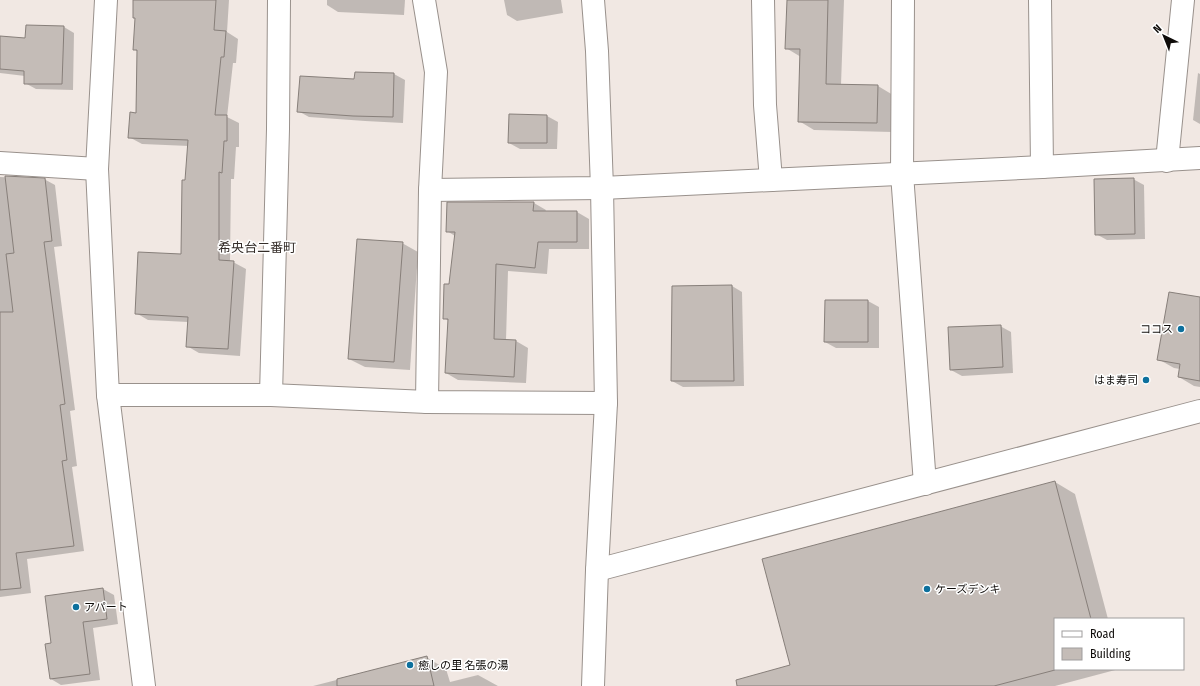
<svg xmlns="http://www.w3.org/2000/svg" width="1200" height="686" viewBox="0 0 1200 686" font-family="'Fira Sans Condensed','Noto Sans JP',sans-serif">
  <style>
    .shadow { fill: #0003 }
    .building { fill: #c4bcb7; stroke: #877f7a }
    .lines { fill: none; stroke-linecap: round; stroke-linejoin: round }
    .minor-casing { stroke: #99918c; stroke-width: 24 }
    .minor { stroke: #fff; stroke-width: 22 }
    .poi-dot { fill: #0d709d; stroke: #fff; stroke-width: 1.5 }
    .labels { text-anchor: middle; stroke-width: 3; stroke-linejoin: round; paint-order: stroke }
    .poi-label { font-size: 11px; fill: #0e0b09; stroke: #fff; text-anchor: start }
    .quarter-label { font-size: 13px; fill: #342d29; stroke: #fff }
  </style>
  <rect width="100%" height="100%" fill="#f1e8e3"/>
  <g class="shadow">
    <path d="M 134,0 L 229,0 L 227,32 L 238,39 L 236,63 L 233,63 L 227,117 L 239,123 L 239,147 L 236,147 L 234,179 L 231,179 L 230,262 L 233,262 L 246,269 L 240,356 L 199,353 L 187,346 L 188,322 L 148,320 L 136,313 L 182,255 L 189,146 L 142,144 L 129,137 L 137,114 L 138,52 L 134,49 L 136,19 L 134,18 Z"/>
    <path d="M 327,0 L 405,0 L 404,15 L 338,12 L 327,5 Z"/>
    <path d="M 504,0 L 561,0 L 563,13 L 517,21 L 507,15 Z"/>
    <path d="M 788,0 L 844,0 L 841,85 L 878,86 L 893,95 L 892,132 L 814,130 L 799,121 L 801,57 L 786,48 Z"/>
    <path d="M 64,27 L 74,33 L 73,90 L 36,89 L 25,83 L 25,76 L 0,73 L 0,37 L 26,39 Z"/>
    <path d="M 355,73 L 394,74 L 405,80 L 403,123 L 365,121 L 309,117 L 298,111 L 355,80 Z"/>
    <path d="M 1198,73 L 1200,74 L 1200,124 L 1193,120 Z"/>
    <path d="M 510,115 L 547,116 L 558,122 L 557,149 L 520,149 L 509,143 Z"/>
    <path d="M 0,177 L 44,179 L 55,185 L 62,246 L 54,247 L 75,410 L 70,411 L 77,466 L 72,467 L 84,551 L 27,559 L 31,593 L 0,597 Z"/>
    <path d="M 1133,179 L 1144,185 L 1145,239 L 1107,240 L 1096,234 Z"/>
    <path d="M 534,203 L 546,210 L 545,212 L 577,212 L 589,219 L 589,249 L 549,249 L 547,274 L 508,271 L 506,340 L 516,341 L 528,348 L 526,383 L 458,380 L 446,373 L 449,321 L 444,318 L 450,286 L 455,236 L 447,231 Z"/>
    <path d="M 402,243 L 418,252 L 410,370 L 365,367 L 349,359 Z"/>
    <path d="M 732,286 L 742,292 L 744,386 L 683,387 L 672,381 Z"/>
    <path d="M 1200,298 L 1200,387 L 1194,386 L 1179,377 L 1180,369 L 1174,368 L 1158,359 Z"/>
    <path d="M 826,301 L 868,301 L 879,307 L 879,348 L 836,348 L 825,342 Z"/>
    <path d="M 1000,326 L 1011,332 L 1013,373 L 962,376 L 951,370 Z"/>
    <path d="M 1055,482 L 1075,494 L 1108,619 L 1055,619 L 1055,669 L 1119,669 L 1055,686 L 749,686 L 791,666 Z"/>
    <path d="M 103,589 L 114,595 L 118,624 L 93,628 L 100,680 L 61,685 L 51,679 L 52,644 Z"/>
    <path d="M 426,657 L 446,669 L 450,682 L 478,675 L 498,686 L 313,686 Z"/>
  </g>
  <g class="building">
    <path d="M 133,0 L 216,0 L 214,30 L 226,31 L 224,57 L 221,57 L 215,115 L 227,115 L 227,141 L 224,141 L 222,173 L 219,172 L 219,260 L 234,261 L 228,349 L 186,347 L 188,317 L 135,314 L 138,252 L 181,254 L 182,180 L 185,180 L 188,140 L 128,138 L 130,112 L 136,113 L 137,50 L 133,50 L 135,18 L 133,18 Z"/>
    <path d="M 787,0 L 828,0 L 826,84 L 878,85 L 877,123 L 798,122 L 800,49 L 785,49 Z"/>
    <path d="M 26,25 L 64,26 L 62,84 L 24,84 L 24,71 L 0,69 L 0,36 L 25,38 Z"/>
    <path d="M 355,72 L 394,73 L 393,117 L 353,116 L 297,112 L 300,76 L 354,79 Z"/>
    <path d="M 509,114 L 547,115 L 547,143 L 508,143 Z"/>
    <path d="M 5,176 L 45,178 L 52,241 L 44,242 L 65,404 L 60,405 L 67,460 L 62,461 L 74,546 L 16,553 L 21,588 L 0,590 L 0,312 L 13,312 L 6,254 L 14,253 Z"/>
    <path d="M 1134,178 L 1135,234 L 1095,235 L 1094,179 Z"/>
    <path d="M 447,202 L 534,202 L 533,211 L 577,211 L 577,242 L 538,242 L 535,268 L 496,264 L 494,339 L 516,340 L 514,377 L 445,373 L 448,319 L 443,319 L 444,284 L 449,284 L 455,232 L 446,232 Z"/>
    <path d="M 357,239 L 403,242 L 394,362 L 348,359 Z"/>
    <path d="M 732,285 L 734,381 L 671,381 L 672,286 Z"/>
    <path d="M 1169,292 L 1200,297 L 1200,381 L 1178,377 L 1180,364 L 1157,360 Z"/>
    <path d="M 825,300 L 868,300 L 868,342 L 824,342 Z"/>
    <path d="M 1001,325 L 1003,367 L 950,370 L 948,327 Z"/>
    <path d="M 1055,481 L 1091,619 L 1055,619 L 1055,670 L 994,686 L 737,686 L 736,680 L 790,665 L 762,559 Z"/>
    <path d="M 103,588 L 107,619 L 83,622 L 90,674 L 50,679 L 45,644 L 51,643 L 45,596 Z"/>
    <path d="M 427,656 L 434,686 L 337,686 L 337,679 Z"/>
  </g>
  <g class="lines">
    <defs>
      <g id="minor">
        <path d="M 106,0 L 97,169 L 108,395 L 144,686"/>
        <path d="M 424,0 L 436,72 L 430,190 L 427,402"/>
        <path d="M 593,0 L 597,51 L 602,188 L 606,403 L 597,570 L 593,686"/>
        <path d="M 763,0 L 765,105 L 771,180"/>
        <path d="M 903,0 L 902,174 L 925,484"/>
        <path d="M 1040,0 L 1042,167"/>
        <path d="M 1167,161 L 1183,0"/>
        <path d="M 0,163 L 97,169"/>
        <path d="M 430,190 L 602,188 L 1042,167 L 1200,158"/>
        <path d="M 108,395 L 271,395 L 427,402 L 606,403"/>
        <path d="M 271,395 L 278,129 L 279,0"/>
        <path d="M 597,570 L 1200,411"/>
      </g>
    </defs>
    <use href="#minor" class="minor-casing"/>
    <use href="#minor" class="minor"/>
  </g>
  <g class="poi-dot">
    <circle cx="1181" cy="329" r="4"/>
    <circle cx="1146" cy="380" r="4"/>
    <circle cx="927" cy="589" r="4"/>
    <circle cx="76" cy="607" r="4"/>
    <circle cx="410" cy="665" r="4"/>
  </g>
  <g class="labels">
    <g class="poi-label">
      <text x="1173" y="333" text-anchor="end">ココス</text>
      <text x="1138" y="384" text-anchor="end">はま寿司</text>
      <text x="935" y="593">ケーズデンキ</text>
      <text x="84" y="611">アパート</text>
      <text x="418" y="669">癒しの里 名張の湯</text>
    </g>
    <g class="quarter-label">
      <text x="257" y="252">希央台二番町</text>
    </g>
  </g>
  <rect x="1054" y="618" width="130" height="52" fill="#ffffff" stroke="#9f9d9d"/>
  <rect x="1062" y="631" width="20" height="6" fill="#ffffff" stroke="#9f9d9d"/>
  <text x="1090" y="638" font-size="12" fill="#0e0b09">Road</text>
  <rect x="1062" y="648" width="20" height="12" fill="#c4bcb7" stroke="#9f9d9d"/>
  <text x="1090" y="658" font-size="12" fill="#0e0b09">Building</text>
  <g transform="translate(1164 36) rotate(317)" stroke="#ffffff" stroke-width="3" paint-order="stroke">
  <path d="M0-3L7 15L0 10L-7 15Z" fill="#0e0b09"/>
  <text y="-6" font-size="11" font-weight="bold" text-anchor="middle" fill="#0e0b09">N</text>
  </g>
</svg>
